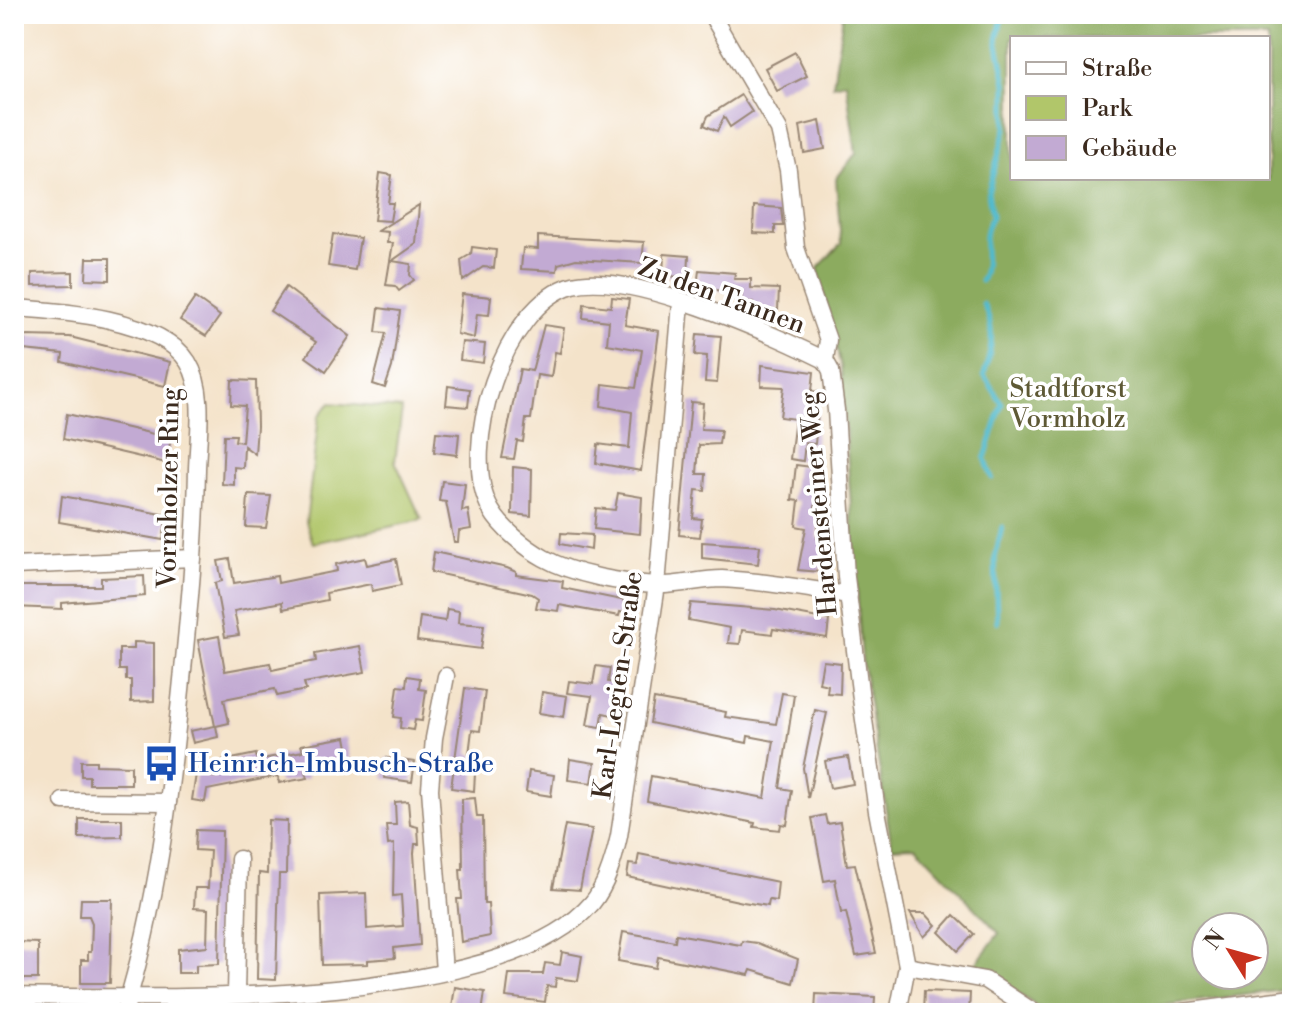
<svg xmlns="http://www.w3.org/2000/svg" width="1306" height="1027" viewBox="0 0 1306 1027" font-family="'Libre Bodoni',serif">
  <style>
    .green { fill: #b1c66a; stroke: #767844; stroke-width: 2 }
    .forest { fill: #8cab5e; stroke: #646a3e; stroke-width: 2; fill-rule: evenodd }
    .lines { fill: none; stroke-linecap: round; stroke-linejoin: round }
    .stream { stroke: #50bacd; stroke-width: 5 }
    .building { fill: #c2aad3 }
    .minor-casing { stroke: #988674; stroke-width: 19 }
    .minor { stroke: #fff; stroke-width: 16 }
    .labels { text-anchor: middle; stroke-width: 7; stroke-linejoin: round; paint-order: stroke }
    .street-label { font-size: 26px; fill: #3b2a1e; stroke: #fff }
    .park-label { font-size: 26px; fill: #5e5935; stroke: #fff }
    .transit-label { font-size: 26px; fill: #164399; stroke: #fff; text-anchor: start }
  </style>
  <rect width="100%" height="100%" fill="#fff"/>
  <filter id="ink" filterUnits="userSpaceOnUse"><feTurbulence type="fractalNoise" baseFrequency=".0125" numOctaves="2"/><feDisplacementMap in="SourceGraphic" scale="16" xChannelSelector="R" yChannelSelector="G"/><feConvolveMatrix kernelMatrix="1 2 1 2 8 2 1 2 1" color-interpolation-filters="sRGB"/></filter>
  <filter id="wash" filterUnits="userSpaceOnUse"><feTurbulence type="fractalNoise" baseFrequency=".006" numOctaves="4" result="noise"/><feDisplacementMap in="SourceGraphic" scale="32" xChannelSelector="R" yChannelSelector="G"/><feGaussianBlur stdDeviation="1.8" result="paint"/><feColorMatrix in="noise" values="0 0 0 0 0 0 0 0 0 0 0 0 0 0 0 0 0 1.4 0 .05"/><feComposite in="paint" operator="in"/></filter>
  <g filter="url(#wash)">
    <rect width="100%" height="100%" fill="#f4e3ca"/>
    <path class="green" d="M 330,403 L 402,409 L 395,461 L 422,520 L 313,543 L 306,522 L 319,416 Z"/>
    <path class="forest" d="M 843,14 L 1292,14 L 1292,989 L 1101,1013 L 1047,1013 L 975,965 L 999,933 L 916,846 L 892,847 L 862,659 L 841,367 L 818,268 L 841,244 L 836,179 L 856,153 L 846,82 L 833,85 ZM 1012,38 L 1268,38 L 1268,178 L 1012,178 ZM 1206,927 L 1254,927 L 1254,975 L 1206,975 Z"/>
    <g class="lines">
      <g class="stream">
        <path d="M 981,281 C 992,260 977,237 992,217 L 988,192 L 1006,128 L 1006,83 L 997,40 L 1003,14"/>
        <path d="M 983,304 C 996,329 992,348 984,375 L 1002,404 L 985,458 L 992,478"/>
        <path d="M 997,622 L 995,558 L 1002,527"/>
      </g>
    </g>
    <g id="blocks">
      <g class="building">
        <path d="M 795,52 L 807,76 L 777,91 L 765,68 Z"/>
        <path d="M 741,95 L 752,112 L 730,127 L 724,117 L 717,131 L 704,125 L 708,116 Z"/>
        <path d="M 820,121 L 825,149 L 804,153 L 800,126 Z"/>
        <path d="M 380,173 L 392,175 L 388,203 L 393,203 L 390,221 L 374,220 Z"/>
        <path d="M 419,205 L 416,244 L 392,261 L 411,264 L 410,275 L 414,280 L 399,291 L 395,286 L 386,285 L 393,243 L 387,243 L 388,232 L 378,231 Z"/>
        <path d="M 754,206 L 781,208 L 783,226 L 775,226 L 775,234 L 753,233 Z"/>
        <path d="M 333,234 L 360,238 L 355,270 L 328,266 Z"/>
        <path d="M 538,236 L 644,242 L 642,263 L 576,259 L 558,264 L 557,271 L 521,269 L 523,248 L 538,249 Z"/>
        <path d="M 472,247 L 496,250 L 494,268 L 483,267 L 463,281 L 461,260 L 471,254 Z"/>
        <path d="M 664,254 L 689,256 L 688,277 L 663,276 Z"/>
        <path d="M 87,258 L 110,258 L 110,280 L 86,279 Z"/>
        <path d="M 699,270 L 735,273 L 734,279 L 751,279 L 751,288 L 779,289 L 778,310 L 753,309 L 753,302 L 741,302 L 742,294 L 697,287 Z"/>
        <path d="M 73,272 L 73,285 L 32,286 L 32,273 Z"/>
        <path d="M 286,287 L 350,336 L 326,371 L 306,357 L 316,342 L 270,311 Z"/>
        <path d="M 462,294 L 491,297 L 489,315 L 477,314 L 474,338 L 457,334 Z"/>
        <path d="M 612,297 L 629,299 L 625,325 L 659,331 L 641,471 L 596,463 L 598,444 L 629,448 L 632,412 L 601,406 L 603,384 L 636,388 L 642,350 L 607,344 L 609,321 L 583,318 L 584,304 L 611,307 Z"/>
        <path d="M 195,298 L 220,316 L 206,336 L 180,320 Z"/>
        <path d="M 379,308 L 400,311 L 392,367 L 385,388 L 373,384 L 386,333 L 376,332 Z"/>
        <path d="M 544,325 L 564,328 L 560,353 L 555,352 L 551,377 L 537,375 L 531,419 L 526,419 L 523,442 L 517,441 L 514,459 L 502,458 L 520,369 L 532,371 Z"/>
        <path d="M 697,334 L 721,336 L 717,383 L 705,382 L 707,356 L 695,355 Z"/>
        <path d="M 25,336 L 70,337 L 170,362 L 165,386 L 62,362 L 63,354 L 24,350 Z"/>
        <path d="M 462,342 L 485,344 L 483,363 L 460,360 Z"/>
        <path d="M 762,365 L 814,372 L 812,391 L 820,392 L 816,433 L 815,444 L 805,443 L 803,461 L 790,459 L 795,419 L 780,417 L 784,387 L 761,386 Z"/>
        <path d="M 232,380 L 256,381 L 257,426 L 255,454 L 244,446 L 243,468 L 234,467 L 234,485 L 222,484 L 224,435 L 236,435 L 235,441 L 242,442 L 245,406 L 231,405 Z"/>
        <path d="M 448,386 L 470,389 L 468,407 L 446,405 Z"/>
        <path d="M 691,402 L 703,403 L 701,429 L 721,430 L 719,444 L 699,445 L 697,474 L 706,474 L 705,491 L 696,490 L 693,518 L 702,519 L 700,537 L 679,535 Z"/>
        <path d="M 67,414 L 171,438 L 166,463 L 63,439 Z"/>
        <path d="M 436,432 L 459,434 L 457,455 L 434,452 Z"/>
        <path d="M 796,465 L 820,468 L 815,508 L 820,509 L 817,538 L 824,539 L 820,572 L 798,570 L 806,528 L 796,526 L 799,501 L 792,500 Z"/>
        <path d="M 513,467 L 532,469 L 531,516 L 512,514 Z"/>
        <path d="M 442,481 L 465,484 L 462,511 L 468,510 L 471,529 L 459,531 L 458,542 L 454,542 L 446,502 L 439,501 Z"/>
        <path d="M 618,493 L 642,497 L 640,534 L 594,529 L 596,508 L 615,510 Z"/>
        <path d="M 248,495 L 271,496 L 266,528 L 246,527 Z"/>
        <path d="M 62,496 L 167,515 L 163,540 L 59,522 Z"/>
        <path d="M 561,533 L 592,535 L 591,550 L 560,544 Z"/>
        <path d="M 702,542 L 760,546 L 758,564 L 702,558 Z"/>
        <path d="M 434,552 L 507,568 L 516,572 L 516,575 L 563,581 L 562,588 L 636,603 L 634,615 L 620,612 L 619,616 L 559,605 L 558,611 L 536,608 L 538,598 L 532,594 L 431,572 Z"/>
        <path d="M 365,558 L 367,565 L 396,559 L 401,585 L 372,591 L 371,584 L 326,593 L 327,600 L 283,609 L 282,602 L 234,611 L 239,635 L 225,637 L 215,583 L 222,581 L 218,561 L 230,559 L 234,583 L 277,576 L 278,583 L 337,571 L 336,564 Z"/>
        <path d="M 144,576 L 145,596 L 62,603 L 62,609 L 14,607 L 14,586 L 101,586 L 101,578 Z"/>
        <path d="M 691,603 L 775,610 L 829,620 L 827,638 L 773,629 L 772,634 L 742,630 L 740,644 L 728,643 L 730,628 L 688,620 Z"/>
        <path d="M 447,609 L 459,611 L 458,623 L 484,625 L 481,649 L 417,641 L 420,617 L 445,621 Z"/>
        <path d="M 219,636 L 225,671 L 270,663 L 272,670 L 286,667 L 316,661 L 315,654 L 360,646 L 365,672 L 304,683 L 306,690 L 291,693 L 277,696 L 275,689 L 224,699 L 229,723 L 216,726 L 218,737 L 193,743 L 190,731 L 215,726 L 198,640 Z"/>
        <path d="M 134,642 L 154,643 L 154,701 L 131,702 L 131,680 L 126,680 L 126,670 L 119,670 L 119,649 L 134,649 Z"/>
        <path d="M 823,661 L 841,663 L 840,694 L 827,693 L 828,685 L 819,683 Z"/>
        <path d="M 596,666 L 610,668 L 608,682 L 621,684 L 617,716 L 603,713 L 601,727 L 587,725 L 592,696 L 567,693 L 569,681 L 593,684 Z"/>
        <path d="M 407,676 L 420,678 L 419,689 L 426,690 L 422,721 L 415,720 L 413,730 L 400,728 L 401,718 L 394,717 L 398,686 L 406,687 Z"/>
        <path d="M 465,688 L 485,691 L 480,731 L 472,730 L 469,754 L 476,756 L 474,791 L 451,788 Z"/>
        <path d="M 542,692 L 567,696 L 564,717 L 539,713 Z"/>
        <path d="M 782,693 L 794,695 L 780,788 L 792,790 L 787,825 L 781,824 L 780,830 L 754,827 L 755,823 L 647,801 L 651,776 L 765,798 L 774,741 L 748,736 L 747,743 L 650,723 L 654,699 L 726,712 L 725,717 L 776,724 Z"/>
        <path d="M 815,710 L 827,713 L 808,798 L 803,768 Z"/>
        <path d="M 346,737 L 351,763 L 306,771 L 308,778 L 279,783 L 278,776 L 207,790 L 205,802 L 192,800 L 196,774 L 215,777 L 212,763 L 256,754 L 257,760 L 303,751 L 301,745 Z"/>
        <path d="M 848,757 L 853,784 L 830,788 L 825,761 Z"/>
        <path d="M 387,758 L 415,762 L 412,782 L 384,778 Z"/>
        <path d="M 570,759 L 595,763 L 592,783 L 568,780 Z"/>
        <path d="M 81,761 L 96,761 L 96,765 L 131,766 L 131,784 L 89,784 L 89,776 L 81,776 Z"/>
        <path d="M 529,771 L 554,775 L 551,796 L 526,792 Z"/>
        <path d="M 475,798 L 477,817 L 483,817 L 484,904 L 488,904 L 490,936 L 461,942 L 457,899 L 462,899 L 460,869 L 463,869 L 462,799 Z"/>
        <path d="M 408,801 L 410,825 L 418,827 L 419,844 L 415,844 L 414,853 L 420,945 L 394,948 L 395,958 L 368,960 L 368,964 L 322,965 L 320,895 L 366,893 L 367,929 L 403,926 L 401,895 L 393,896 L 394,844 L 388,845 L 386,825 L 396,825 L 395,802 Z"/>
        <path d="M 825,815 L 827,824 L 840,822 L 847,865 L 855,864 L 876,953 L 856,956 L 846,912 L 841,913 L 835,879 L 824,881 L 812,818 Z"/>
        <path d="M 79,819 L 122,819 L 122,837 L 79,838 Z"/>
        <path d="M 268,820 L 287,821 L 286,874 L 279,874 L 276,980 L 257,979 L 259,873 L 267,874 Z"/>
        <path d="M 565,825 L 592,829 L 580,890 L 553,888 Z"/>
        <path d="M 196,830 L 222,831 L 219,964 L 196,965 L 196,973 L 178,973 L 178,949 L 207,946 L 208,909 L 194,908 L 195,888 L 208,888 L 210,851 L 195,850 Z"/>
        <path d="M 639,854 L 778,882 L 776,901 L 769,900 L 768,906 L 743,902 L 627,877 L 629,864 L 637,865 Z"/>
        <path d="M 81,899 L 112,899 L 110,983 L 81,983 L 81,960 L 88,960 L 88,952 L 91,952 L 92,923 L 89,916 L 80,916 Z"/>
        <path d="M 910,913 L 925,913 L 936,925 L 924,937 Z"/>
        <path d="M 954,915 L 974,934 L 958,951 L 939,932 Z"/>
        <path d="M 623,932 L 675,941 L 676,934 L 741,945 L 742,941 L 757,943 L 798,959 L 793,983 L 751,970 L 749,975 L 658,957 L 656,968 L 618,961 Z"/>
        <path d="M 15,942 L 38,943 L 38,979 L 14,979 Z"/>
        <path d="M 562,952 L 582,956 L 578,981 L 556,978 L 555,987 L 547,986 L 545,1002 L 506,997 L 509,974 L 543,974 L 545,963 L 560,965 Z"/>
        <path d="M 455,987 L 485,992 L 482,1013 L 451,1013 Z"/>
        <path d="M 924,991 L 970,993 L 969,1013 L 923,1013 Z"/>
        <path d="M 816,994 L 875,997 L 874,1013 L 815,1013 Z"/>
      </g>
    </g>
  </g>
  <g filter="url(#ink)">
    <use href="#blocks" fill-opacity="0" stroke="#988674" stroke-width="2"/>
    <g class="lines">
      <defs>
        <g id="minor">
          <path d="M 711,14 L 779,130 L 788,170 L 796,248 L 828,340 L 825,360 L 831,371 L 836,410 L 846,577 L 861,699 L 877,811 L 907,966 L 898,1013"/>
          <path d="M 14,308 C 62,311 160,318 188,362 C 206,391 198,436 197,469 C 196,539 189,610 182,680 C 171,791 157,906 124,1013"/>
          <path d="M 825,360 C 770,333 630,270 573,285 C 504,304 457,450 491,510 C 501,528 526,548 544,558 C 574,575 622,583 656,585 C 678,586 700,579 722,579 C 765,581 806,589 849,595"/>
          <path d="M 14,566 L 193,558"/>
          <path d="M 63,801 L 168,802"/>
          <path d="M 907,966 L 985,980 L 1035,1013"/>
          <path d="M 444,971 L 430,789 L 434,738 L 446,676"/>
          <path d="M 236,994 L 239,859"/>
          <path d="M 14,996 C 149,998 501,1010 592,903 C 607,885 614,859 619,836 L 657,585 L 681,303"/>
          <path d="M 1176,1013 L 1292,998"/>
        </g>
      </defs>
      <use href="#minor" class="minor-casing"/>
      <use href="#minor" class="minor"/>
    </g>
  </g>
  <defs>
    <symbol id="bus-bare" viewBox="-9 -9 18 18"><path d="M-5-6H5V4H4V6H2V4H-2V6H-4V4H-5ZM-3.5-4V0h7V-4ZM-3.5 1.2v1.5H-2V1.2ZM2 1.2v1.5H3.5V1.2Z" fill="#1a4fb4" stroke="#fff" stroke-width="2.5" paint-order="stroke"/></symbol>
  </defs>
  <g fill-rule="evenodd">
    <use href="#bus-bare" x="136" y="738" width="51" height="51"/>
  </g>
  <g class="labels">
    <g class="street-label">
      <text transform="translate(722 295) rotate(20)" y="9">Zu den Tannen</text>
      <text transform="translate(168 488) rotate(-89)" y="9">Vormholzer Ring</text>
      <text transform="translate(818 504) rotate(-95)" y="9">Hardensteiner Weg</text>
      <text transform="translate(617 685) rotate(-82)" y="9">Karl-Legien-Straße</text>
    </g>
    <g class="park-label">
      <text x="1068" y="397">Stadtforst<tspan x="1068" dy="30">Vormholz</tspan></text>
    </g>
    <g class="transit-label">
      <text x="188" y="772">Heinrich-Imbusch-Straße</text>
    </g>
  </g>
  <rect width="1306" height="1027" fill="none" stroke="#fff" stroke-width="48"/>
  <rect x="1010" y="36" width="260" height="144" fill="#ffffff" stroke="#b1aaa5" stroke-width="2"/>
  <rect x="1026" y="62" width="40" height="12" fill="#ffffff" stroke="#b1aaa5" stroke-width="2"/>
  <text x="1082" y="76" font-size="24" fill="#3b2a1e">Straße</text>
  <rect x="1026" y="96" width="40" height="24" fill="#b1c66a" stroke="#b1aaa5" stroke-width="2"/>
  <text x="1082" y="116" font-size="24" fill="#3b2a1e">Park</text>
  <rect x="1026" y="136" width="40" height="24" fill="#c2aad3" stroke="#b1aaa5" stroke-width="2"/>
  <text x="1082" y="156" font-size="24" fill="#3b2a1e">Gebäude</text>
  <g transform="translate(1230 951) rotate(307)"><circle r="38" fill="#ffffff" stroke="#b1aaa5" stroke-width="2"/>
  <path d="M0-6L14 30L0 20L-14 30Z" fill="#c8321e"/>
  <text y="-12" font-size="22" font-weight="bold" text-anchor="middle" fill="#3b2a1e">N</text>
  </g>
</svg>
